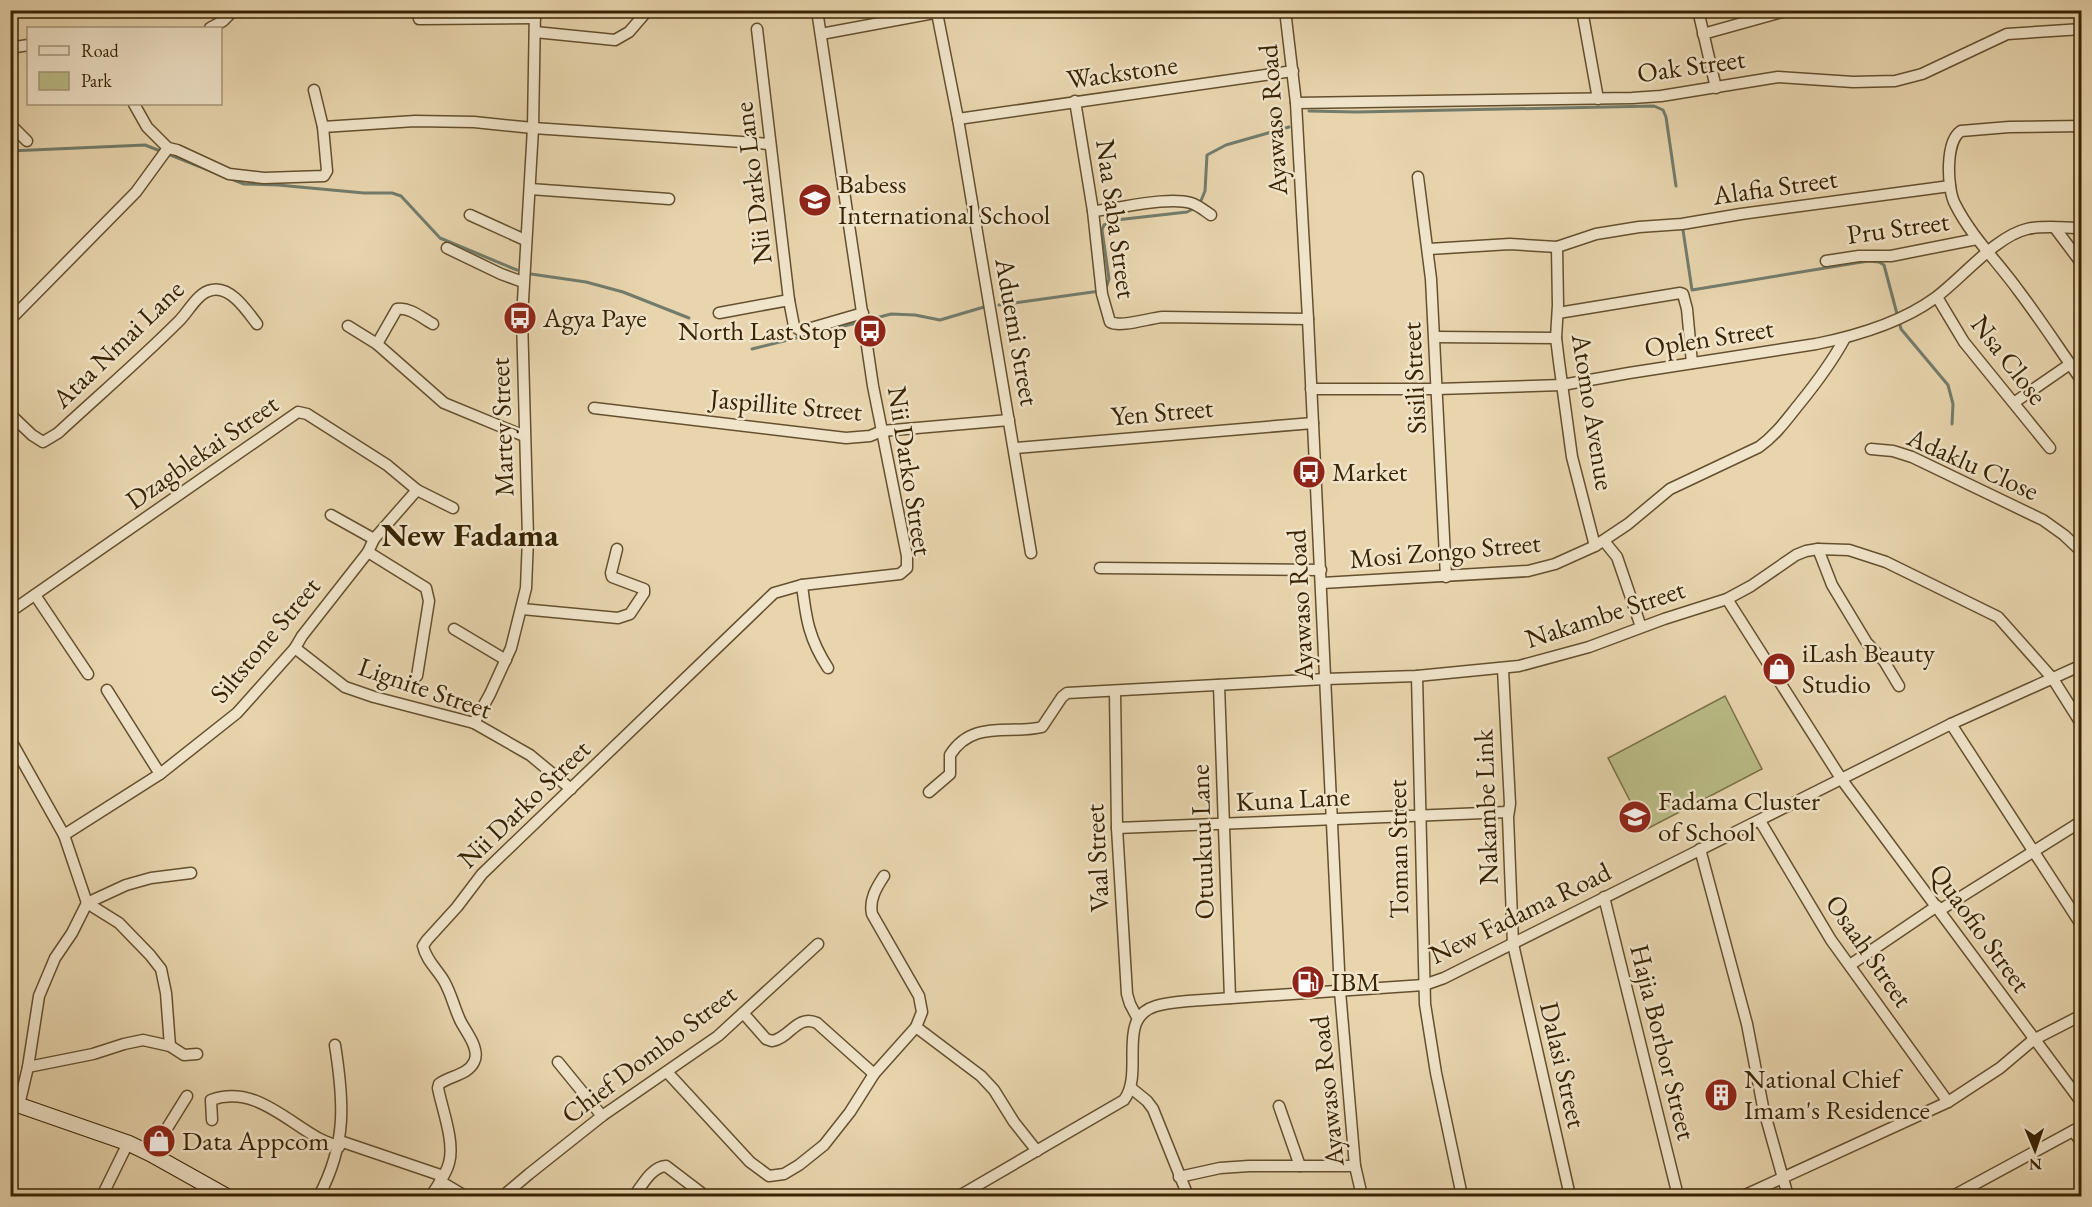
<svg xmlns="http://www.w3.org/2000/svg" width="2092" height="1207" viewBox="0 0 2092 1207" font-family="'EB Garamond',serif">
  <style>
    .green { fill: #babc87; stroke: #797045; stroke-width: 1.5 }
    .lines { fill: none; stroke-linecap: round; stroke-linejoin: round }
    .stream { stroke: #727c6c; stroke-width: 3 }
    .street-casing { stroke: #64502e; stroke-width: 13 }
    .secondary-casing { stroke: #382303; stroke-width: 17 }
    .street { stroke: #f0e4ca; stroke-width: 10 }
    .secondary { stroke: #f0e4ca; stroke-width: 15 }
    .labels { text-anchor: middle; stroke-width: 5; stroke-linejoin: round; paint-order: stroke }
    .street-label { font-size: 27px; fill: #382303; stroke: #f0e4ca }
    .poi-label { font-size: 27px; fill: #382303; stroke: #f0e4ca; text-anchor: start }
    .district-label { font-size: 33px; font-weight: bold; fill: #382303; stroke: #f0e4ca }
  </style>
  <rect width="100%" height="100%" fill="#e8d5ae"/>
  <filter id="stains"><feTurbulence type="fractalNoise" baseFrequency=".00333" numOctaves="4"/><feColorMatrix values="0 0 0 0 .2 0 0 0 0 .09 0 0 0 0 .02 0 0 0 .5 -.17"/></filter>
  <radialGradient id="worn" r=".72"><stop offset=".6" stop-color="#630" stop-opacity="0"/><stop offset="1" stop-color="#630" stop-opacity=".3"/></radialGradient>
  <path class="green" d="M 1725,696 L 1762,769 L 1645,830 L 1608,758 Z"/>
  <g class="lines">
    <g class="stream">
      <path d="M 1309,111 L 1357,112 L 1654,106 L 1663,110 L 1666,117 L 1676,186"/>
      <path d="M 10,151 L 145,145 L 244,184 L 278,185 L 364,193 L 392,193 L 401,196 L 440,238 L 517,270"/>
      <path d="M 1200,203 L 1205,191 L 1207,155 L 1226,145 L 1289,127"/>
      <path d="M 1683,230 L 1692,290 L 1868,261 L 1879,262 L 1884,265 L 1901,329 L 1948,385 L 1953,404 L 1952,424"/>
      <path d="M 531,274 L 586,282 L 623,292 L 689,318"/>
      <path d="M 1106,288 L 1109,279 L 1102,230 L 1104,225 L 1116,220 L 1187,212 L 1195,208"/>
      <path d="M 999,305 L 1100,291"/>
      <path d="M 872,319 L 891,314 L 915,315 L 940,320 L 984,307"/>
      <path d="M 752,349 L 856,323"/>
    </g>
    <defs>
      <g id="street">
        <path d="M 1285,10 L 1296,103 L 1308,319 L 1340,991 L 1355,1166 L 1362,1196"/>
        <path d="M 1582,10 L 1598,99"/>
        <path d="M 1698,10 L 1716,88"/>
        <path d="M 937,13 L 958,119 L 1031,553"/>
        <path d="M 419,19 L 535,18"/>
        <path d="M 210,28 L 223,21 L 234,10"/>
        <path d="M 757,29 L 789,300 L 794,326 L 801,331 L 863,313"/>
        <path d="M 535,32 L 615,40 L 629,32 L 648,10"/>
        <path d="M 821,34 L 950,10"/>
        <path d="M 1703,34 L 1789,10"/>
        <path d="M 10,48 L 28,45"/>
        <path d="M 1075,101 L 1093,211 L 1102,294 L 1110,322 C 1121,328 1149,318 1163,317 L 1308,319"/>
        <path d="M 1296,103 L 1632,98 L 1661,96 L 1778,77 L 1853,82 L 1895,81 L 1922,74 L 2007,34 L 2082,29"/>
        <path d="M 134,104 L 147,127 L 168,148"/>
        <path d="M 958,119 L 1293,71"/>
        <path d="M 10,124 L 27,141"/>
        <path d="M 2082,126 L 2009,127 L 1961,131 C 1945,141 1947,189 1955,204 C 1971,236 1997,261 2018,290 C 2040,319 2060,350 2082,381"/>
        <path d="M 323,127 L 415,121 L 474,122 L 533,128 L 770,144"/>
        <path d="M 1418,177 L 1431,279 L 1446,577"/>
        <path d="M 530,189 L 669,199"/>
        <path d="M 1093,211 C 1119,209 1167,196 1191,203 C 1198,205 1205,211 1211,215"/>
        <path d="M 470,215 L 525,240"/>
        <path d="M 2055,228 L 2082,264"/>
        <path d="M 1557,247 L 1558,305 L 1556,338 L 1559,362 L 1572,457 L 1595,546"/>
        <path d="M 447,248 L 501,274 L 523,282"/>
        <path d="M 1429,249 L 1510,244 L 1557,247 L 1596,234 L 1639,227 L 1682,224 L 1741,214 L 1950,186"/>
        <path d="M 1826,261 L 1859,256 L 1891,256 L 1977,239"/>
        <path d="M 1937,297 L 1964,342 L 2050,448"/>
        <path d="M 719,313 L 789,300"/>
        <path d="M 1558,313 L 1680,293 L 1683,294 L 1687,309 L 1692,363"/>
        <path d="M 10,320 L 136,192 L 168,148 L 177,150 L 229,174 L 264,178 L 324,176 L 327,171 L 323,127 L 314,90"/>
        <path d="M 348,326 L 377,344 L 444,403 L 524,436"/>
        <path d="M 1435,337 L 1556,338"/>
        <path d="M 377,344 L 397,309 C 410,307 422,318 433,324"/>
        <path d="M 1311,389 L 1437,389 L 1562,385 L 1629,373 L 1816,344 C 1856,336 1902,322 1935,298 C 1961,279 1996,236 2027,229 C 2044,225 2064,228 2082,228"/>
        <path d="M 2015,402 L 2070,364"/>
        <path d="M 594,408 L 846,438 L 870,436 L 882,431 L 1009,420"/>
        <path d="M 10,414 L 32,435 L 43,442 L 58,433 C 98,396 140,360 179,321 C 189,311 198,292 212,290 C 231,286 247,311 257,324"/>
        <path d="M 1015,448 L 1313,423"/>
        <path d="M 1871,449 L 1893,451 L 1912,457 L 2043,520 L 2064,535 L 2082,552"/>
        <path d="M 331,515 L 374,539"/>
        <path d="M 1604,541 L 1617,557 L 1641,627"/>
        <path d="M 1818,549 L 1832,585 L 1867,643 L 1884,661 L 1899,686"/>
        <path d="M 368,552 L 426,588 L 429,601 L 417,676"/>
        <path d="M 1100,568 L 1321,570"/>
        <path d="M 1322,583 L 1528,571 L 1555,564 L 1595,546 L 1628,524 L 1670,489 L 1759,447 C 1776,435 1787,419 1800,403 C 1817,382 1832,362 1845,338"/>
        <path d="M 802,585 C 806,619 809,639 828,668"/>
        <path d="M 35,595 L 88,674"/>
        <path d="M 1727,599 L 1842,780 L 2082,1103"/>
        <path d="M 522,609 L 618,618 L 630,614 L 644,593 L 644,589 L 612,577 L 611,573 L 617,549"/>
        <path d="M 10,612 L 298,412 L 307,414 L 387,465 L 417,490 L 453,508"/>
        <path d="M 454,629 L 506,660"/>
        <path d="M 295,648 L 345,687 L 374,697 L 474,723 L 530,755 L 571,789"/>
        <path d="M 1503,669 L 1510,804 L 1508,817 L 1513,944 L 1570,1196"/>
        <path d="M 1417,676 L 1425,1004 L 1436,1073 L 1462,1196"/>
        <path d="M 1219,685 L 1230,998"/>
        <path d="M 107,690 L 160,774"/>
        <path d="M 1115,692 L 1117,828 L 1127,994 L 1130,1004 L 1138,1019"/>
        <path d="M 474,723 L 490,694 L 511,648 L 526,588 L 528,538 L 522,318 L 533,128 L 535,10"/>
        <path d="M 1951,724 L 2082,926"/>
        <path d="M 10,739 L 64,835 L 87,903 L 119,923 L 150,955 L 161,969 L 166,993 L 170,1046"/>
        <path d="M 929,792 L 950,774 L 950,755 C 973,719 1009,735 1042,727 L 1062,697 L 1067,693 L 1326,679 L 1417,676 L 1519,666 L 1589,647 L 1664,619 L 1727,599 L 1751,586 L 1796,555 L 1806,551 L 1818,549 L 1849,550 L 1886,562 L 1998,617 L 2053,679 L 2082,725"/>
        <path d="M 1760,821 L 1831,940 L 1948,1102"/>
        <path d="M 1117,828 L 1508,812"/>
        <path d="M 64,835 L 160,774 L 237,713 L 295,648 L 302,636 L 368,552 L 374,539 L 417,490"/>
        <path d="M 1700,849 L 1747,1024 L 1763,1107 L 1788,1196"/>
        <path d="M 1604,897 L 1678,1196"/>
        <path d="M 1940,910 L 2082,821"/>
        <path d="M 1850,965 L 1937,906"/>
        <path d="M 744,1014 L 766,1039 L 772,1041 C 790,1038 797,1014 817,1023 L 874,1074"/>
        <path d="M 916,1027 L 981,1076 L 994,1090 L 1014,1122 L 1037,1151"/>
        <path d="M 558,1062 L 602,1116"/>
        <path d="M 28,1067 L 93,1054 L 124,1044 L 143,1040 L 170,1046 L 184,1055 L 197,1054"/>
        <path d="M 667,1072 L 750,1162 L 769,1176 L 784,1174 L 799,1165 L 824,1145 L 850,1112 L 874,1074 L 916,1027 L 922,1012 L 919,996 L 872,914 C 869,900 876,888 884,876"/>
        <path d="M 1131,1088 L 1147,1101 L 1153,1109 L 1188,1196"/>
        <path d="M 19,1105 L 28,1067 L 39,996 L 55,958 L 72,933 L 87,903 L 126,885 L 151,878 L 191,873"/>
        <path d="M 1279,1106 L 1300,1166"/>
        <path d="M 212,1120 L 211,1100 C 253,1085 284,1119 318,1138 C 324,1141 332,1144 339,1147"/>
        <path d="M 2073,1131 L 2082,1143"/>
        <path d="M 340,1141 L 443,1176"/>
        <path d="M 151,1154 L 187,1096"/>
        <path d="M 1179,1177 L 1220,1168 L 1249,1166 L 1355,1166"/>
        <path d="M 440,1181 L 465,1196"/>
        <path d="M 102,1196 L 128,1143"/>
        <path d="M 319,1196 C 347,1143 344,1102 335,1045"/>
        <path d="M 431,1196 C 437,1186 446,1175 449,1163 C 455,1142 442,1109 438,1088 L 439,1084 C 449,1076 468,1075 474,1062 C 481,1049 465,1031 460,1020 C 454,1007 451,993 444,981 C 437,969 426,960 423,946 L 427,940 L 457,907 L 482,874 L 774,593 L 802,585 L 900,574 L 907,568 L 907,556 L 873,386 L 817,10"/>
        <path d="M 503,1196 L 529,1174 L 602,1116 L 718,1036 L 818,944"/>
        <path d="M 634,1196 C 642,1186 651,1167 666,1166 L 704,1195"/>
        <path d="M 959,1196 L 1124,1100 C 1145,1072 1115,1018 1156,1006 C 1166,1003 1178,1002 1188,1001 L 1424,985 L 1444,978 L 1951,724 L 2082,665"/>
        <path d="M 1743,1196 L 1948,1102 L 2000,1068 L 2033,1040 L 2082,1015"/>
        <path d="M 1953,1196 L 2082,1126"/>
      </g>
      <path id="secondary" d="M 10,1102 L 128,1143 L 151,1154 L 226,1196"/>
    </defs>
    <use href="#street" class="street-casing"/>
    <use href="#secondary" class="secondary-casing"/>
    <use href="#street" class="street"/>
    <use href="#secondary" class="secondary"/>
  </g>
  <defs>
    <symbol id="school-disc" viewBox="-11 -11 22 22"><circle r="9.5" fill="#8f2418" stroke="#f0e4ca"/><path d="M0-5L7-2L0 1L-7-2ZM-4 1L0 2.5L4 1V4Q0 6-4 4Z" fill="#fff"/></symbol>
    <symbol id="bus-disc" viewBox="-11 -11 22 22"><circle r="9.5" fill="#8f2418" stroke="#f0e4ca"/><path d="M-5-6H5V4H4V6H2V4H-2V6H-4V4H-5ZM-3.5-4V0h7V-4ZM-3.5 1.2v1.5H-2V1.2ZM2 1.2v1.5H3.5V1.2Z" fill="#fff"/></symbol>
    <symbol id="shop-disc" viewBox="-11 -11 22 22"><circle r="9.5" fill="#8f2418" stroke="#f0e4ca"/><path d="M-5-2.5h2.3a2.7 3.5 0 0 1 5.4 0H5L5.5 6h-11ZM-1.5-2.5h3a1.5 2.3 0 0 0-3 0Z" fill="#fff"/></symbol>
    <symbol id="fuel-disc" viewBox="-11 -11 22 22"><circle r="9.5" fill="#8f2418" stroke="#f0e4ca"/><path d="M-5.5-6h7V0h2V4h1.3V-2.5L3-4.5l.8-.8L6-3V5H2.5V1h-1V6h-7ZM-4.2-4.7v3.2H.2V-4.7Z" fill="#fff"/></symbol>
    <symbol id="building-disc" viewBox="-11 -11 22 22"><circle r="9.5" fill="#8f2418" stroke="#f0e4ca"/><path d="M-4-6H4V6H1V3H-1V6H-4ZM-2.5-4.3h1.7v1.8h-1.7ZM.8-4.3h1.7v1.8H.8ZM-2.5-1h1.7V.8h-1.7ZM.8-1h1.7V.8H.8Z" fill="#fff"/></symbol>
  </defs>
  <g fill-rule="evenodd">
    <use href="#school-disc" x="796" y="181" width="38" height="38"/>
    <use href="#bus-disc" x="501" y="299" width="38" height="38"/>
    <use href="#bus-disc" x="851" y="312" width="38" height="38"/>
    <use href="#bus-disc" x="1290" y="453" width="38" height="38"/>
    <use href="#shop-disc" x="1760" y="650" width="38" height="38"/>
    <use href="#school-disc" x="1616" y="798" width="38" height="38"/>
    <use href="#fuel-disc" x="1289" y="963" width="38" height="38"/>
    <use href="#building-disc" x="1702" y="1076" width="38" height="38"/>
    <use href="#shop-disc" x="140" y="1122" width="38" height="38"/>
  </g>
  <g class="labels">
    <g class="street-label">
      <text transform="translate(1691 66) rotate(-8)" y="9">Oak Street</text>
      <text transform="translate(1122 72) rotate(-8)" y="9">Wackstone</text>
      <text transform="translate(1273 120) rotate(-94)" y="9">Ayawaso Road</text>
      <text transform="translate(753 183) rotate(-97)" y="9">Nii Darko Lane</text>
      <text transform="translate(1775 187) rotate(-8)" y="9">Alafia Street</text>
      <text transform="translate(1116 219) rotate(82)" y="9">Naa Saba Street</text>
      <text transform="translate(1898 228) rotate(-8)" y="9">Pru Street</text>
      <text transform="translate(1017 332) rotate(80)" y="9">Aduemi Street</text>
      <text transform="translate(1709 338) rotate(-9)" y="9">Oplen Street</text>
      <text transform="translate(118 344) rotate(-44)" y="9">Ataa Nmai Lane</text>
      <text transform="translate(2009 360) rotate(52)" y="9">Nsa Close</text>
      <text transform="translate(1414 378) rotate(-93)" y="9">Sisili Street</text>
      <text transform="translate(786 405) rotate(5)" y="9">Jaspillite Street</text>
      <text transform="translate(1162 412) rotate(-5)" y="9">Yen Street</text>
      <text transform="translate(1593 412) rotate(81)" y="9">Atomo Avenue</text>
      <text transform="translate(502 427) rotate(-92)" y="9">Martey Street</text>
      <text transform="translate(202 452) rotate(-35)" y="9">Dzagblekai Street</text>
      <text transform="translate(1973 464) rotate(24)" y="9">Adaklu Close</text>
      <text transform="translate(910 471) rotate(81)" y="9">Nii Darko Street</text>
      <text transform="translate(1445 551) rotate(-5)" y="9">Mosi Zongo Street</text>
      <text transform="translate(1300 605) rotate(-93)" y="9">Ayawaso Road</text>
      <text transform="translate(1605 614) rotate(-18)" y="9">Nakambe Street</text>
      <text transform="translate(265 640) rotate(-50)" y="9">Siltstone Street</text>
      <text transform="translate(425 688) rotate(19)" y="9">Lignite Street</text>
      <text transform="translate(1293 799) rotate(-3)" y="9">Kuna Lane</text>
      <text transform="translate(524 804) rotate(-44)" y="9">Nii Darko Street</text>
      <text transform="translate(1486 807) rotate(-92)" y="9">Nakambe Link</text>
      <text transform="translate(1202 842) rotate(-92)" y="9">Otuukuu Lane</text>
      <text transform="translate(1398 849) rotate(-91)" y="9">Toman Street</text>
      <text transform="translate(1097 858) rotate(-93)" y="9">Vaal Street</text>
      <text transform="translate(1520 913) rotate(-26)" y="9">New Fadama Road</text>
      <text transform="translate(1980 928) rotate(54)" y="9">Quaofio Street</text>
      <text transform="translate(1869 951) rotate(55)" y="9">Osaah Street</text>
      <text transform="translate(1663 1042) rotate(76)" y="9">Hajia Borbor Street</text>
      <text transform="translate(649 1054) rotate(-37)" y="9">Chief Dombo Street</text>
      <text transform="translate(1563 1065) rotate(77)" y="9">Dalasi Street</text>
      <text transform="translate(1327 1091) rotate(-96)" y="9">Ayawaso Road</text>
    </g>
    <g class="poi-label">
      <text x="838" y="193">Babess<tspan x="838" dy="31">International School</tspan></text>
      <text x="543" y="327">Agya Paye</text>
      <text x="847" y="340" text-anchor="end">North Last Stop</text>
      <text x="1332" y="481">Market</text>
      <text x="1802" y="662">iLash Beauty<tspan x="1802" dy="31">Studio</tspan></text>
      <text x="1658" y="810">Fadama Cluster<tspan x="1658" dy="31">of School</tspan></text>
      <text x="1331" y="991">IBM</text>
      <text x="1744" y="1088">National Chief<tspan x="1744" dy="31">Imam's Residence</tspan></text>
      <text x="182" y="1150">Data Appcom</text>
    </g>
    <g class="district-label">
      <text x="470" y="546">New Fadama</text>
    </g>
  </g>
  <rect width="2092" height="1207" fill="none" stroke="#e8d5ae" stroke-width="36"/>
  <rect x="12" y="12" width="2068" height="1183" fill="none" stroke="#382303" stroke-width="3"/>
  <rect x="18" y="18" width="2056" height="1171" fill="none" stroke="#382303" stroke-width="1.5"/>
  <rect x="27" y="27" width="195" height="78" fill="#f0e4ca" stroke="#a6977a" stroke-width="1.5"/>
  <rect x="39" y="46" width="30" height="9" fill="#f0e4ca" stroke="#a6977a" stroke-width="1.5"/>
  <text x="81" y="57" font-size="18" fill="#382303">Road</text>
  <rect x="39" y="72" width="30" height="18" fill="#babc87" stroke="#a6977a" stroke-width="1.5"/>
  <text x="81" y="87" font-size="18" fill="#382303">Park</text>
  <g transform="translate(2035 1150) rotate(178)" stroke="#f0e4ca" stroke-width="4.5" paint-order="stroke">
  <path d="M0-4.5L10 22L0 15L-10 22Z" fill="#382303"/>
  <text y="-9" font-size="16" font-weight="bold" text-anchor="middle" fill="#382303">N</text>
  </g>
  <rect width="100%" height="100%" filter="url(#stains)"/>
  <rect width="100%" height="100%" fill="url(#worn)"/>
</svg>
